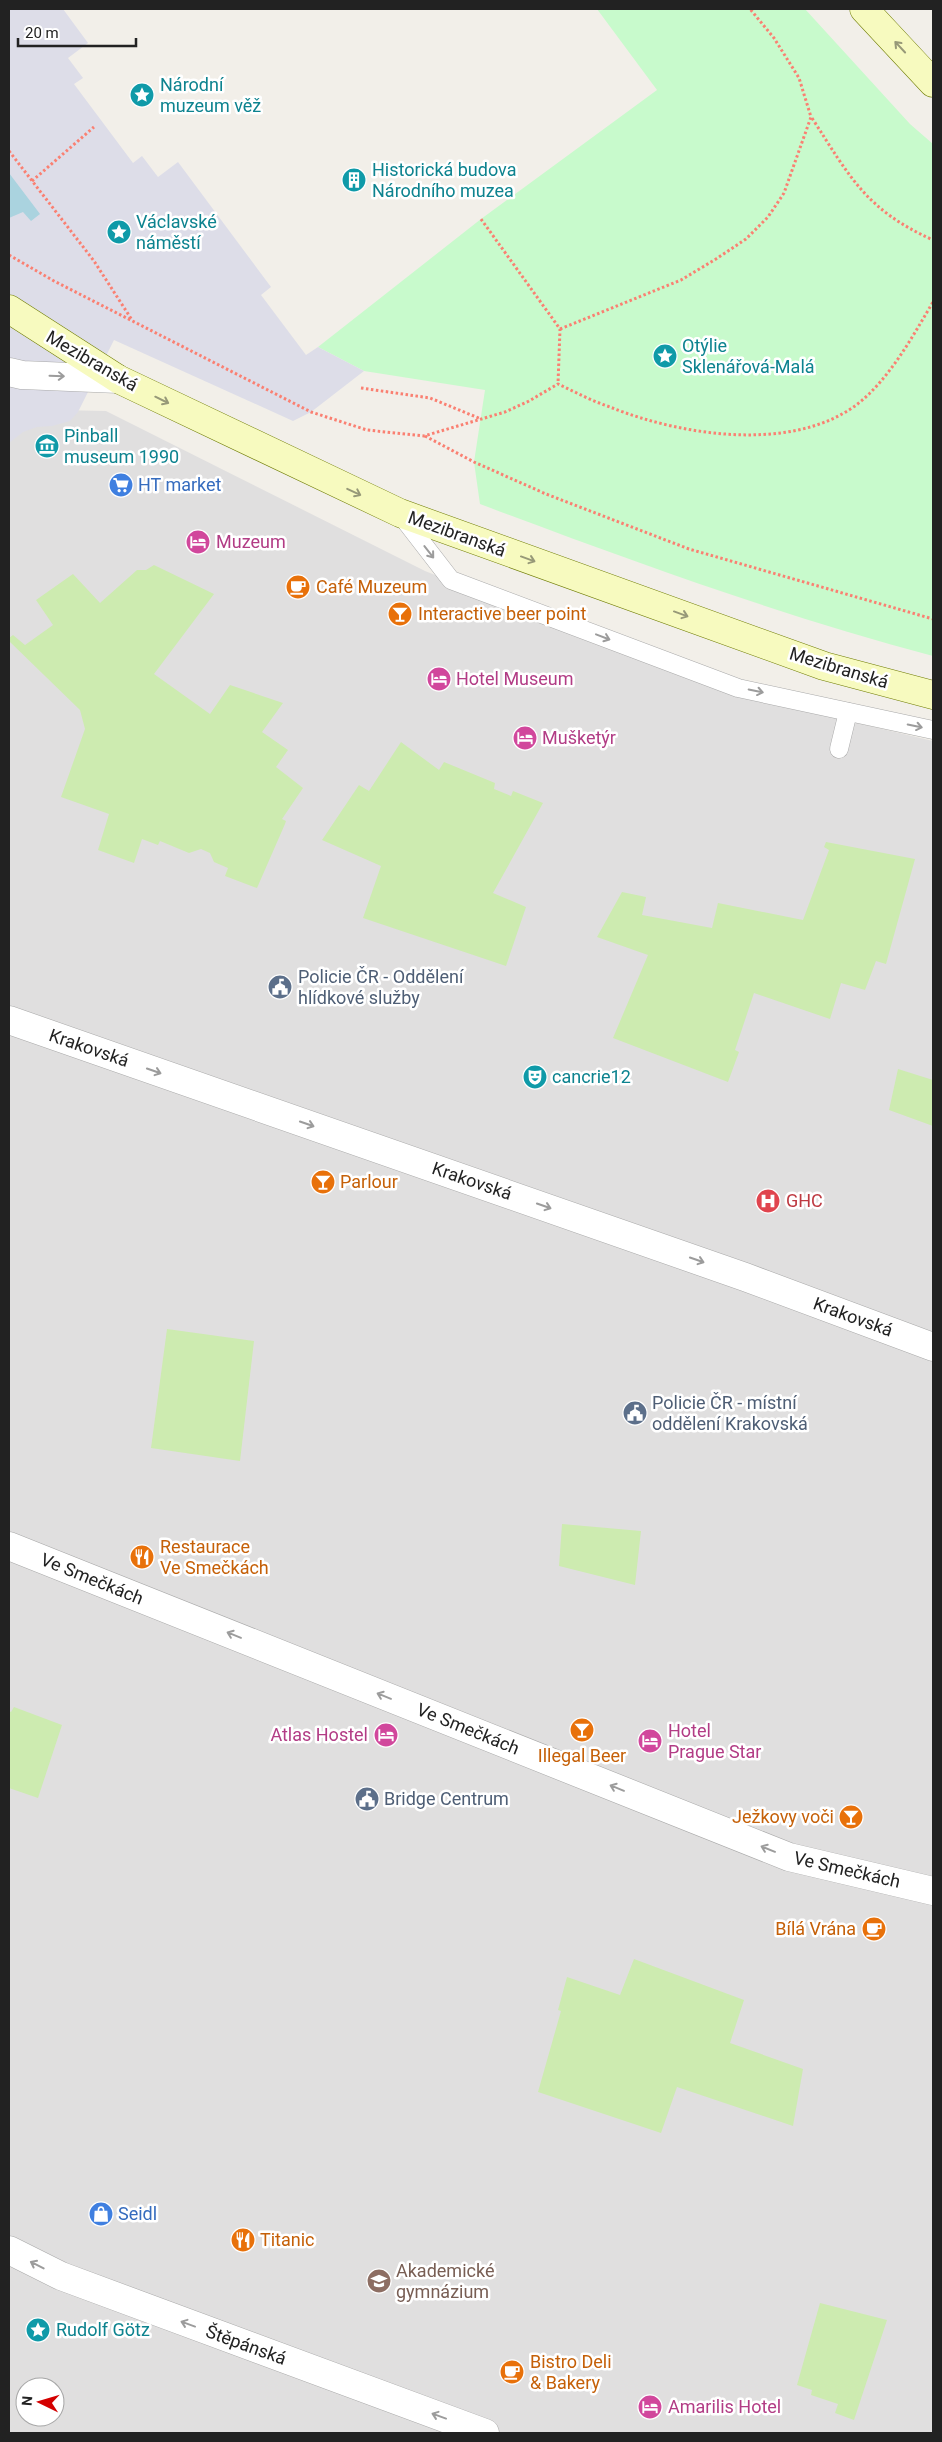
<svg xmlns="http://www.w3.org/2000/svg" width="942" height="2442" viewBox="0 0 942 2442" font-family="Roboto,sans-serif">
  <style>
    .residential { fill: #e0dfdf; fill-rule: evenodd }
    .grass { fill: #cdebb0 }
    .park { fill: #c8facc }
    .plaza { fill: #dddde8 }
    .water { fill: #aad3df }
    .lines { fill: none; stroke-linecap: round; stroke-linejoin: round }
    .service-casing { stroke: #a9a9a9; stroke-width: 19 }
    .minor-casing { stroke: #a9a9a9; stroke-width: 29 }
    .secondary-casing { stroke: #707d05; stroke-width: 29 }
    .path { stroke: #fa8072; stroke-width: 3; stroke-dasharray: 2.5 2.5; stroke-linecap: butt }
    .service { stroke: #fff; stroke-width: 18 }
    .minor { stroke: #fff; stroke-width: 28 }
    .secondary { stroke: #f7fabf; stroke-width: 28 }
    .oneway { stroke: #979978 }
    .oneway2 { stroke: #9c9c9c }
    .labels { text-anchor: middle; stroke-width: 5; stroke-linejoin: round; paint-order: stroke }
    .culture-label { font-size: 18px; fill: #0d838f; stroke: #fff; text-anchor: start }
    .street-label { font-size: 18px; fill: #222; stroke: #fff }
    .shop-label { font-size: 18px; fill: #366cbe; stroke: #fff; text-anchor: start }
    .hotel-label { font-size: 18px; fill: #b23c85; stroke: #fff; text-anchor: start }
    .food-label { font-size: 18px; fill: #c56008; stroke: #fff; text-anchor: start }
    .service-label { font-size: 18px; fill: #4e5e75; stroke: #fff; text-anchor: start }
    .health-label { font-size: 18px; fill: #be3a42; stroke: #fff; text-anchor: start }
    .education-label { font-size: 18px; fill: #785e54; stroke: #fff; text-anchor: start }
  </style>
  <rect width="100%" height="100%" fill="#f2efe9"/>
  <path class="residential" d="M 59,410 L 106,411 L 425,571 L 734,694 L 933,741 L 933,2433 L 9,2433 L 9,429 ZM 25,2387 L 55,2387 L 55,2417 L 25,2417 Z"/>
  <g class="grass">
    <path d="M 154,565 L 214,594 L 154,674 L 210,714 L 230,685 L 283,703 L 262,732 L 288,750 L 276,767 L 303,788 L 282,819 L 286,821 L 285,824 L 257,888 L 225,876 L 228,868 L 214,862 L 210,853 L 201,849 L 189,853 L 160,841 L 158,845 L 142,839 L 134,863 L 98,850 L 109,814 L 61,797 L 85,729 L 80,710 L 9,641 L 9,638 L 13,635 L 25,645 L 53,625 L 36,600 L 73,574 L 100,603 L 137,570 L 146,570 Z"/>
    <path d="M 401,742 L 439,770 L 444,762 L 495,783 L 494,789 L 511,796 L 513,791 L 543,803 L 493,893 L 526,907 L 506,966 L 363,918 L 381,866 L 322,840 L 359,785 L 369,791 Z"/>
    <path d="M 826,842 L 915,859 L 886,964 L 876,961 L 865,990 L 841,983 L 830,1019 L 754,993 L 735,1050 L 739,1052 L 728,1082 L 613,1038 L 648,955 L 597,937 L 622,892 L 646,897 L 642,915 L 712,928 L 718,903 L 803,920 L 829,850 L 824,847 Z"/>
    <path d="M 898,1069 L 933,1080 L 933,1126 L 889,1110 Z"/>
    <path d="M 167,1329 L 254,1341 L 240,1461 L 151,1448 Z"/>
    <path d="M 562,1524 L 641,1531 L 635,1585 L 559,1566 Z"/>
    <path d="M 14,1707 L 62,1725 L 38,1798 L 9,1788 L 9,1711 L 11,1712 Z"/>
    <path d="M 634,1959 L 744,2000 L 730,2043 L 803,2069 L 793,2126 L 677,2087 L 661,2133 L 538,2092 L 561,2011 L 558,2010 L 567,1977 L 620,1995 Z"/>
    <path d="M 820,2303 L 887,2320 L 854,2420 L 835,2413 L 838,2404 L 811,2395 L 812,2390 L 797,2385 Z"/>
  </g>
  <path class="park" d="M 597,9 L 805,9 L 910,124 L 933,144 L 933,656 C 779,615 629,560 480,504 L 474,462 L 485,390 L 364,371 L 318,347 L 481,219 L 657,90 Z"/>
  <path class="plaza" d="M 9,9 L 63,9 L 88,43 L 68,58 L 83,78 L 74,84 L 133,163 L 142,156 L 158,177 L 178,162 L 271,287 L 261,295 L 306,355 L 318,347 L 364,371 L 311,412 L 293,421 L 114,340 L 78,412 L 70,421 L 52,426 L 37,427 L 23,432 L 9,443 Z"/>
  <path class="water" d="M 9,173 L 40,214 L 31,221 L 23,212 L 9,218 Z"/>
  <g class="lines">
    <defs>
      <g id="service">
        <path d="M 400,514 L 451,580 L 738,688 L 933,730"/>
        <path d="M 839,749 L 848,712"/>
      </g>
      <g id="minor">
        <path d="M 9,372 L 22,375 L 118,379"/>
        <path d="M 9,1020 L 745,1277 L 933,1347"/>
        <path d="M 9,1546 L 789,1857 L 933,1891"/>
        <path d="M 9,2250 L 61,2276 L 485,2433"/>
      </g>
      <g id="secondary">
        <path d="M 864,9 L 933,83"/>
        <path d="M 9,309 L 118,379 L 400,513 L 824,666 L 933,695"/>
      </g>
    </defs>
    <use href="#service" class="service-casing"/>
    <use href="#minor" class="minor-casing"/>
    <use href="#secondary" class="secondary-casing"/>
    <g class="path">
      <path d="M 812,118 C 850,177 866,210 933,240"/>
      <path d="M 9,151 L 94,261 L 132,320"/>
      <path d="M 32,181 L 94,127"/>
      <path d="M 481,219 L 560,329 L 558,384"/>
      <path d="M 9,255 L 54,281 L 311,412 L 367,430 L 424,436 L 505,412 L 529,401 L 558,384 C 575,392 592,401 610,407 C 684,437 808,456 870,393 C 896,367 914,334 933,302"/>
      <path d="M 560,329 L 681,280 L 716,259 L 746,239 L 768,217 L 784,193 L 811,117 L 799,78 L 774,38 L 750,9"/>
      <path d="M 361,388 L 430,398 L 481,419"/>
      <path d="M 425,436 L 474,462 L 546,494 L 689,549 L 933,619"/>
    </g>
    <use href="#service" class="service"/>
    <use href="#minor" class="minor"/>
    <use href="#secondary" class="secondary"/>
  </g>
  <defs><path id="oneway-shaft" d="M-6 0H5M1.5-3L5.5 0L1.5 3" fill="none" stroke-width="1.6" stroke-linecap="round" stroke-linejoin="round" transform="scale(1.25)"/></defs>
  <g class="oneway">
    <use href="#oneway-shaft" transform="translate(900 47) rotate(-133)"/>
    <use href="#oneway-shaft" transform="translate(162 400) rotate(26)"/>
    <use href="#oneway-shaft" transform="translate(354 492) rotate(25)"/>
    <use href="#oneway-shaft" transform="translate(528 559) rotate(20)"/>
    <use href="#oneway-shaft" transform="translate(681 614) rotate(20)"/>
  </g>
  <g class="oneway2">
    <use href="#oneway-shaft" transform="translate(57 376) rotate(2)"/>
    <use href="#oneway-shaft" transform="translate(429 552) rotate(52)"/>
    <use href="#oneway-shaft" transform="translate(603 637) rotate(21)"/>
    <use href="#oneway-shaft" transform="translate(756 691) rotate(12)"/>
    <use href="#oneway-shaft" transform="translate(915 726) rotate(12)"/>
    <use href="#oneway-shaft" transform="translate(154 1071) rotate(19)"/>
    <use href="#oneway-shaft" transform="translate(307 1124) rotate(19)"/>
    <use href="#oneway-shaft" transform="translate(544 1206) rotate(19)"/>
    <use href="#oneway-shaft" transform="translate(697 1260) rotate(19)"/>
    <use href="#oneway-shaft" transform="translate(234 1635) rotate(-158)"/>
    <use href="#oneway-shaft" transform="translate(384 1696) rotate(-158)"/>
    <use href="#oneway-shaft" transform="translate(617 1788) rotate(-158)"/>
    <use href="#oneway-shaft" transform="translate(768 1849) rotate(-158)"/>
    <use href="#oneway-shaft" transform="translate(37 2265) rotate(-153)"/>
    <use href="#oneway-shaft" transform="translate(188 2324) rotate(-160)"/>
    <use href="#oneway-shaft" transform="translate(439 2416) rotate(-160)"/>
  </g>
  <defs>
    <symbol id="sight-disc" viewBox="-11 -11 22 22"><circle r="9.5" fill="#0f9aa8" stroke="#fff"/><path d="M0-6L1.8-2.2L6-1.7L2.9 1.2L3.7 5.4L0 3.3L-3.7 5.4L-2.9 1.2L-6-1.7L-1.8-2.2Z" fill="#fff"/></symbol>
    <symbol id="building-disc" viewBox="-11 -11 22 22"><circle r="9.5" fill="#0f9aa8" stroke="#fff"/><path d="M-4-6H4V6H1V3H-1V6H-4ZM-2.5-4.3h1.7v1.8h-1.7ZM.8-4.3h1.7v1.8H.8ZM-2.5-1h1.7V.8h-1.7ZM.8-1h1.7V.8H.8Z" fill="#fff"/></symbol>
    <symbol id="museum-disc" viewBox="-11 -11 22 22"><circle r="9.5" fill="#0f9aa8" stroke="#fff"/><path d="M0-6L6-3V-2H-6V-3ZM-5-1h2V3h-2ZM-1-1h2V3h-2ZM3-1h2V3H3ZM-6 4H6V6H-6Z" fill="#fff"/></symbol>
    <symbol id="supermarket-disc" viewBox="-11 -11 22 22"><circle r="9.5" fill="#3f7fe0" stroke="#fff"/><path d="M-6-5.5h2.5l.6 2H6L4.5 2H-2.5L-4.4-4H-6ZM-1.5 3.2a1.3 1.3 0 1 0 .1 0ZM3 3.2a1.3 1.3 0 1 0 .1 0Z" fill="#fff"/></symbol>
    <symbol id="hotel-disc" viewBox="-11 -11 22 22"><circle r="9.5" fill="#d1479c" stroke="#fff"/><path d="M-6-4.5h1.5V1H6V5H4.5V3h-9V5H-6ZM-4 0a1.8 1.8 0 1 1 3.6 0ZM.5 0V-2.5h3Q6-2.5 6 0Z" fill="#fff"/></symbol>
    <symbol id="cafe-disc" viewBox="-11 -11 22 22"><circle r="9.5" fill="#e8710a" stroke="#fff"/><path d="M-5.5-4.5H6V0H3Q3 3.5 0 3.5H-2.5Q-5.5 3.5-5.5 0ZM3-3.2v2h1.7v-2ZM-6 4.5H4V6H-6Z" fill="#fff"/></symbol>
    <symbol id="bar-disc" viewBox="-11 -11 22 22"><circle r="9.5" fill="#e8710a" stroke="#fff"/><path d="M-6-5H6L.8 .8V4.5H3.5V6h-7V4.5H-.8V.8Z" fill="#fff"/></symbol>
    <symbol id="civic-disc" viewBox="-11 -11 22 22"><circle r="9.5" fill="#5c6f8a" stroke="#fff"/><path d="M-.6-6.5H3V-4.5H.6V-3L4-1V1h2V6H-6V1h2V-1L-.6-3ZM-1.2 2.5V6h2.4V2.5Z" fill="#fff"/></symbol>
    <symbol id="theatre-disc" viewBox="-11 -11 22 22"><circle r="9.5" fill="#0f9aa8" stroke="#fff"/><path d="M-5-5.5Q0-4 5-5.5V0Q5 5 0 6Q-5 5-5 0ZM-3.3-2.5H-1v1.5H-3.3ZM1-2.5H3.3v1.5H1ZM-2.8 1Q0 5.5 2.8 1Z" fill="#fff"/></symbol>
    <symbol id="hospital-disc" viewBox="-11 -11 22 22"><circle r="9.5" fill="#e0444e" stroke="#fff"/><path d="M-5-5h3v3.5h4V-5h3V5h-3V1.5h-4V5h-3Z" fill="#fff"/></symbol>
    <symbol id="restaurant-disc" viewBox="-11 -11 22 22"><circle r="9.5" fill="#e8710a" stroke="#fff"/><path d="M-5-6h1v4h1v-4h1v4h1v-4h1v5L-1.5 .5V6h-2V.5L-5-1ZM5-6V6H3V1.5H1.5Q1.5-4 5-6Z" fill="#fff"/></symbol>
    <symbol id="shop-disc" viewBox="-11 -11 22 22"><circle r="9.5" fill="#3f7fe0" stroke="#fff"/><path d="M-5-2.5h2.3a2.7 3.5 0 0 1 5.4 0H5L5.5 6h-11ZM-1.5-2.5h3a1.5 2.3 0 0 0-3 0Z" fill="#fff"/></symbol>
    <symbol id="school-disc" viewBox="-11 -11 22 22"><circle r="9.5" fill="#8d6e63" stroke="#fff"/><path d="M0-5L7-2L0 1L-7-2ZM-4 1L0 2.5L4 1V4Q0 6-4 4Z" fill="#fff"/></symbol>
  </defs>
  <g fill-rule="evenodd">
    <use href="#sight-disc" x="128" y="81" width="28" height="28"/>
    <use href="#building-disc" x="340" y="166" width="28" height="28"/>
    <use href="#sight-disc" x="105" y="218" width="28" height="28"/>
    <use href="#sight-disc" x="651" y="342" width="28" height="28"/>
    <use href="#museum-disc" x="33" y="432" width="28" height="28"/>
    <use href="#supermarket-disc" x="107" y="471" width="28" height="28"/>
    <use href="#hotel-disc" x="184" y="528" width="28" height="28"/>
    <use href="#cafe-disc" x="284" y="573" width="28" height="28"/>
    <use href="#bar-disc" x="386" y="600" width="28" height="28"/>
    <use href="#hotel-disc" x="425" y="665" width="28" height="28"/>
    <use href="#hotel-disc" x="511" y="724" width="28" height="28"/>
    <use href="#civic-disc" x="266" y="973" width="28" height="28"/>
    <use href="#theatre-disc" x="521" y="1063" width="28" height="28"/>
    <use href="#bar-disc" x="309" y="1168" width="28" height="28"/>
    <use href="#hospital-disc" x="754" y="1187" width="28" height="28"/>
    <use href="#civic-disc" x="621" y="1399" width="28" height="28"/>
    <use href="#restaurant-disc" x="128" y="1543" width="28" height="28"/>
    <use href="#bar-disc" x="568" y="1716" width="28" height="28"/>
    <use href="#hotel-disc" x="372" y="1721" width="28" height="28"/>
    <use href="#hotel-disc" x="636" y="1727" width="28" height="28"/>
    <use href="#civic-disc" x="353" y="1785" width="28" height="28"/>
    <use href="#bar-disc" x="837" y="1803" width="28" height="28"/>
    <use href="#cafe-disc" x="860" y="1915" width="28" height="28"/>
    <use href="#shop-disc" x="87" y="2200" width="28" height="28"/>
    <use href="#restaurant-disc" x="229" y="2226" width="28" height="28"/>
    <use href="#school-disc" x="365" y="2267" width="28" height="28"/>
    <use href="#sight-disc" x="24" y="2316" width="28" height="28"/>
    <use href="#cafe-disc" x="498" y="2358" width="28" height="28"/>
    <use href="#hotel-disc" x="636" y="2393" width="28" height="28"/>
  </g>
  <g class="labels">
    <g class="culture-label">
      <text x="160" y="91">Národní<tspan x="160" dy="21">muzeum věž</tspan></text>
      <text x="372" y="176">Historická budova<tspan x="372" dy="21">Národního muzea</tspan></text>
      <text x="136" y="228">Václavské<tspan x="136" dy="21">náměstí</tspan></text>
      <text x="682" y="352">Otýlie<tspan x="682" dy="21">Sklenářová-Malá</tspan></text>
      <text x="64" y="442">Pinball<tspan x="64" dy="21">museum 1990</tspan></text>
      <text x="552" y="1083">cancrie12</text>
      <text x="56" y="2336">Rudolf Gӧtz</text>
    </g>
    <g class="street-label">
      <text transform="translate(92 361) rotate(30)" y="6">Mezibranská</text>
      <text transform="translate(457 534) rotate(20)" y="6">Mezibranská</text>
      <text transform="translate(839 668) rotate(17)" y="6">Mezibranská</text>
      <text transform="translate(89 1048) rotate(19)" y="6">Krakovská</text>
      <text transform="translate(472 1181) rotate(19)" y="6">Krakovská</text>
      <text transform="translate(853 1317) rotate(20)" y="6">Krakovská</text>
      <text transform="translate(92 1579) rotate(22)" y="6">Ve Smečkách</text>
      <text transform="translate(468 1729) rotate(22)" y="6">Ve Smečkách</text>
      <text transform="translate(847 1870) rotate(13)" y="6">Ve Smečkách</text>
      <text transform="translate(246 2345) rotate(20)" y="6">Štěpánská</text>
    </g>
    <g class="shop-label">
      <text x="138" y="491">HT market</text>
      <text x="118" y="2220">Seidl</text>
    </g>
    <g class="hotel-label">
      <text x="216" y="548">Muzeum</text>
      <text x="456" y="685">Hotel Museum</text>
      <text x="542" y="744">Mušketýr</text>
      <text x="668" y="1737">Hotel<tspan x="668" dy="21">Prague Star</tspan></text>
      <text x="368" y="1741" text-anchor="end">Atlas Hostel</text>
      <text x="668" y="2413">Amarilis Hotel</text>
    </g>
    <g class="food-label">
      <text x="316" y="593">Café Muzeum</text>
      <text x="418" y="620">Interactive beer point</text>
      <text x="340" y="1188">Parlour</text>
      <text x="160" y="1553">Restaurace<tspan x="160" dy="21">Ve Smečkách</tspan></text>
      <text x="582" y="1762" text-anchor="middle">Illegal Beer</text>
      <text x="834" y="1823" text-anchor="end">Ježkovy voči</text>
      <text x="856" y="1935" text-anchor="end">Bílá Vrána</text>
      <text x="260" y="2246">Titanic</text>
      <text x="530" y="2368">Bistro Deli<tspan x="530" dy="21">&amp; Bakery</tspan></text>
    </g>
    <g class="service-label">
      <text x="298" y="983">Policie ČR - Oddělení<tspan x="298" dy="21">hlídkové služby</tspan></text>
      <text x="652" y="1409">Policie ČR - místní<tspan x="652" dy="21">oddělení Krakovská</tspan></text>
      <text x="384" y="1805">Bridge Centrum</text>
    </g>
    <g class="health-label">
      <text x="786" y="1207">GHC</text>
    </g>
    <g class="education-label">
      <text x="396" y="2277">Akademické<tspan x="396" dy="21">gymnázium</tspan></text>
    </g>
  </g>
  <rect width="942" height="2442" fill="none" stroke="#222222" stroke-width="20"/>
  <g transform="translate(40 2402) rotate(275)"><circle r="24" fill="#ffffff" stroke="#a7a7a7"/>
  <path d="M0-4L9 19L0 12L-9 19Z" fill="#d40000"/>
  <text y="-8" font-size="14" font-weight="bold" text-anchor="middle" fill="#222222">N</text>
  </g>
  <path d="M18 38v8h118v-8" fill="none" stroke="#222222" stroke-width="2.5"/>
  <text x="25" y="38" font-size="15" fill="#222222" stroke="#ffffff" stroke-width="4" paint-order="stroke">20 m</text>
</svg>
